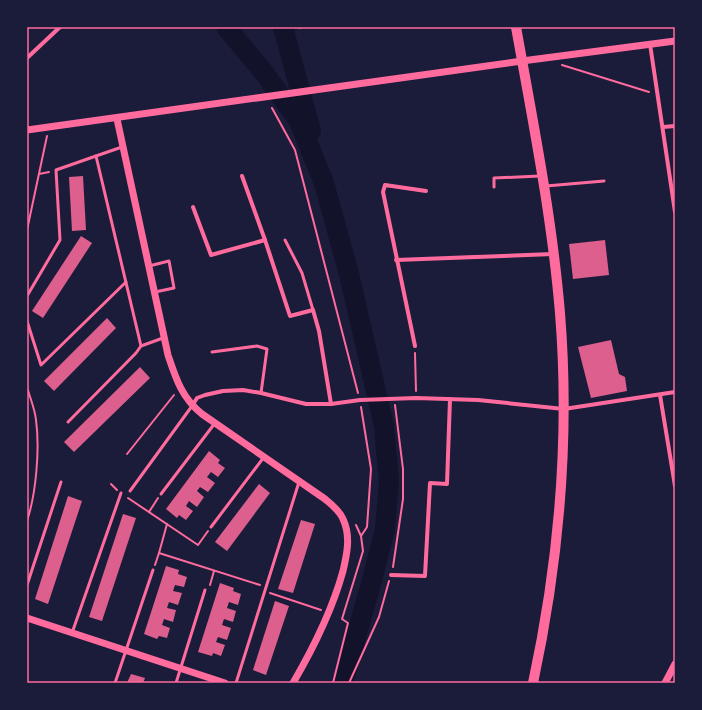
<svg xmlns="http://www.w3.org/2000/svg" width="702" height="710" viewBox="0 0 702 710" font-family="'Work Sans',sans-serif">
  <style>
    .lines { fill: none; stroke-linecap: round; stroke-linejoin: round }
    .river { stroke: #12122b; stroke-width: 20 }
    .building { fill: #dd5f8e }
    .path { stroke: #ff6b9d; stroke-width: 2 }
    .service { stroke: #ff6b9d; stroke-width: 3 }
    .minor { stroke: #ff6b9d; stroke-width: 4 }
    .tertiary { stroke: #ff6b9d; stroke-width: 7 }
    .primary { stroke: #ff6b9d; stroke-width: 10 }
    .neatline { fill: none; stroke: #ff6b9d; stroke-width: 1.5 }
  </style>
  <rect width="100%" height="100%" fill="#1b1b3a"/>
  <g class="lines">
    <g class="river">
      <path d="M 226,27 L 262,70 L 299,121 L 324,183 L 349,274 L 384,426 L 389,482 L 385,529 L 372,580 L 343,683"/>
      <path d="M 283,27 L 311,131"/>
    </g>
  </g>
  <g class="building">
    <path d="M 83,176 L 86,230 L 72,231 L 69,177 Z"/>
    <path d="M 81,236 L 92,243 L 43,318 L 32,311 Z"/>
    <path d="M 605,240 L 609,275 L 573,279 L 569,244 Z"/>
    <path d="M 107,318 L 116,328 L 54,391 L 44,381 Z"/>
    <path d="M 611,340 L 619,374 L 625,377 L 627,391 L 591,398 L 578,347 Z"/>
    <path d="M 140,367 L 150,378 L 74,452 L 64,442 Z"/>
    <path d="M 209,451 L 220,460 L 218,463 L 225,468 L 218,477 L 211,472 L 207,477 L 215,483 L 208,492 L 200,487 L 197,491 L 204,497 L 197,507 L 189,501 L 186,506 L 193,511 L 186,520 L 179,515 L 177,518 L 166,509 Z"/>
    <path d="M 259,484 L 270,493 L 227,551 L 215,542 Z"/>
    <path d="M 68,496 L 82,501 L 48,604 L 35,599 Z"/>
    <path d="M 123,514 L 136,518 L 102,621 L 89,617 Z"/>
    <path d="M 301,520 L 315,524 L 293,593 L 278,589 Z"/>
    <path d="M 166,566 L 179,570 L 178,574 L 187,577 L 184,587 L 175,585 L 173,591 L 182,593 L 178,605 L 169,602 L 167,608 L 176,610 L 173,622 L 164,619 L 162,625 L 170,628 L 167,638 L 159,636 L 157,639 L 144,634 Z"/>
    <path d="M 220,583 L 234,588 L 233,591 L 241,594 L 238,605 L 229,602 L 227,608 L 236,611 L 233,622 L 224,619 L 222,625 L 231,628 L 227,640 L 218,637 L 216,642 L 225,645 L 221,656 L 213,653 L 212,656 L 198,652 Z"/>
    <path d="M 275,601 L 289,606 L 266,675 L 253,670 Z"/>
    <path d="M 131,674 L 145,678 L 143,683 L 127,683 Z"/>
  </g>
  <g class="lines">
    <g class="path">
      <path d="M 300,27 L 300,28"/>
      <path d="M 562,65 L 649,92"/>
      <path d="M 272,108 L 295,150 L 358,393"/>
      <path d="M 39,174 L 49,172"/>
      <path d="M 27,230 L 47,136"/>
      <path d="M 415,353 L 416,391"/>
      <path d="M 27,387 C 30,398 35,409 36,420 C 40,449 36,494 27,521"/>
      <path d="M 127,454 L 174,395"/>
      <path d="M 111,484 L 117,490"/>
      <path d="M 128,498 L 198,545 L 208,531"/>
      <path d="M 149,512 L 158,498"/>
      <path d="M 167,524 L 159,553 L 260,585"/>
      <path d="M 356,525 L 361,536"/>
      <path d="M 155,565 L 159,553"/>
      <path d="M 393,567 L 403,499 L 403,469 L 395,405"/>
      <path d="M 210,585 L 214,571"/>
      <path d="M 270,593 L 321,610"/>
      <path d="M 333,683 L 348,623 L 342,619 L 363,551 L 361,536 L 367,527 L 371,469 L 361,407"/>
      <path d="M 349,683 L 379,617 L 389,581"/>
    </g>
    <g class="service">
      <path d="M 122,147 L 96,156 L 141,346 L 163,338"/>
      <path d="M 546,186 L 604,181"/>
      <path d="M 494,187 L 494,178 L 540,176"/>
      <path d="M 285,240 L 302,273 L 313,310"/>
      <path d="M 149,266 L 169,261 L 174,288 L 155,292"/>
      <path d="M 27,296 L 60,240 L 56,170 L 96,156"/>
      <path d="M 27,321 L 41,365 L 126,282"/>
      <path d="M 212,352 L 257,346 L 267,349 L 261,393"/>
      <path d="M 68,422 L 136,353 L 141,346"/>
      <path d="M 130,491 L 192,406"/>
      <path d="M 161,494 L 215,423"/>
      <path d="M 211,527 L 264,457"/>
      <path d="M 27,585 L 61,482"/>
      <path d="M 72,633 L 121,493"/>
      <path d="M 115,683 L 153,570"/>
      <path d="M 176,683 L 205,590"/>
      <path d="M 236,683 L 299,482"/>
    </g>
    <g class="minor">
      <path d="M 650,44 L 675,212"/>
      <path d="M 27,58 L 60,27"/>
      <path d="M 663,127 L 675,126"/>
      <path d="M 242,176 L 265,240 L 290,316 L 313,310 L 319,331 L 331,404"/>
      <path d="M 193,207 L 211,255 L 265,240"/>
      <path d="M 396,260 L 553,254"/>
      <path d="M 415,346 L 383,192 L 385,185 L 426,191"/>
      <path d="M 660,395 L 675,486"/>
      <path d="M 192,406 L 197,398 L 205,395 L 223,391 L 243,390 L 261,393 L 306,404 L 331,404 L 360,400 L 416,398 L 478,400 L 564,409 L 675,392"/>
      <path d="M 391,575 L 425,576 L 430,483 L 447,484 L 450,399"/>
    </g>
    <g class="tertiary">
      <path d="M 117,119 L 168,355 C 176,379 182,398 202,414 L 325,499 C 332,505 340,511 343,519 C 351,536 347,554 343,571 C 332,611 314,647 293,683"/>
      <path d="M 27,130 L 522,61 L 675,41"/>
      <path d="M 27,618 L 225,683"/>
      <path d="M 665,683 L 675,664"/>
    </g>
    <path class="primary" d="M 516,27 C 533,122 552,217 560,313 C 570,437 559,562 533,683"/>
  </g>
  <rect width="702" height="710" fill="none" stroke="#1b1b3a" stroke-width="56"/>
  <rect x="28" y="28" width="646" height="654" class="neatline"/>
</svg>
